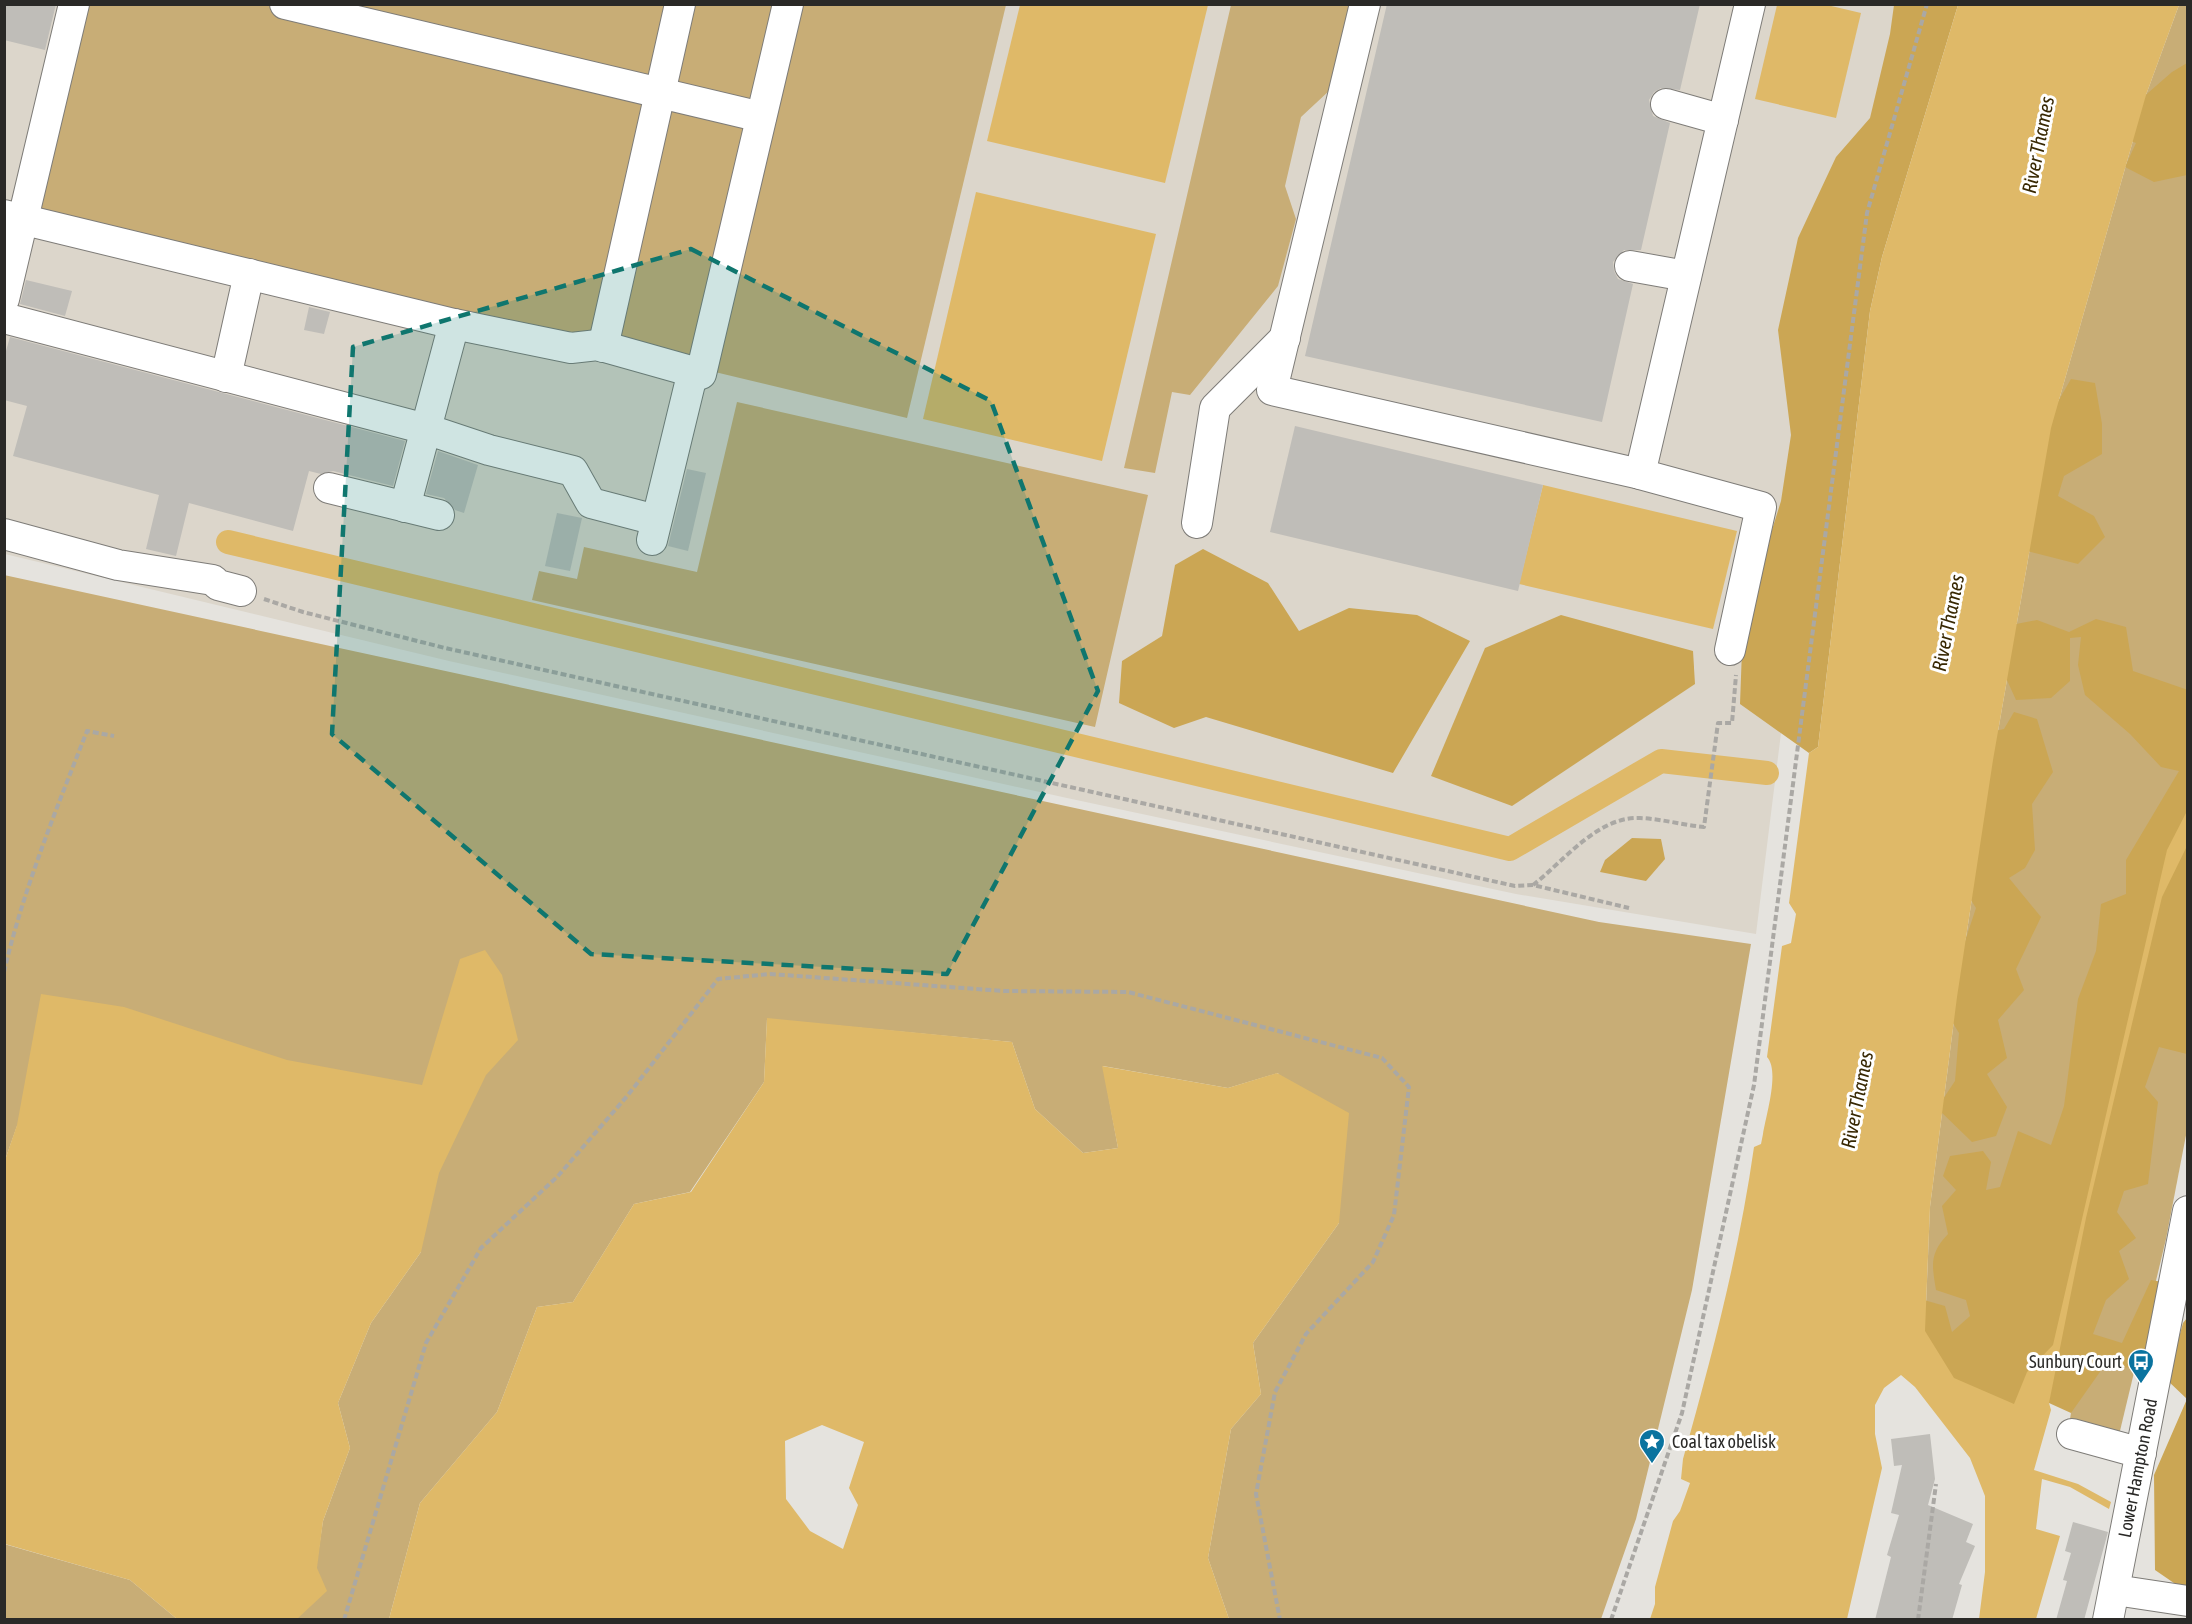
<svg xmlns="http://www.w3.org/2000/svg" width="2192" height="1624" viewBox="0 0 2192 1624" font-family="'Asap Condensed',sans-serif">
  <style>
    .built { fill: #dcd6cb }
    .green { fill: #c8ad76 }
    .forest { fill: #cba654 }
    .water { fill: #dfb968; fill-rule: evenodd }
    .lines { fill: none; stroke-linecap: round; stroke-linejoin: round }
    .canal { stroke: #dfb968; stroke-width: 24 }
    .building { fill: #bfbdb8 }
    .minor-casing { stroke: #7e7c78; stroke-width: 32 }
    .path { stroke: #aaa8a4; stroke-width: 4; stroke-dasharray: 6 3; stroke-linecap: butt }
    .minor { stroke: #fff; stroke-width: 30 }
    .marked { fill: #0f766e; fill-opacity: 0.2; stroke: #0f766e; stroke-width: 4.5; stroke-dasharray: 12 8; stroke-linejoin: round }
    .labels { text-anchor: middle; stroke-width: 6; stroke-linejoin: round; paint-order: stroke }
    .poi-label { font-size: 18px; fill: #2a2927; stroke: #fff; text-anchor: end }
    .street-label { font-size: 18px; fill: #2a2927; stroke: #fff }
    .water-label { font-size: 20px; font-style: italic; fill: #382803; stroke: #fff }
  </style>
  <rect width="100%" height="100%" fill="#e5e3de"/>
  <path class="built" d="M 5,5 L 1905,5 L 1807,524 L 1756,934 L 1516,894 L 1067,798 L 449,661 L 5,554 Z"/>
  <g class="green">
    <path d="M 78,5 L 1006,5 L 907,418 L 26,207 Z"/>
    <path d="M 1231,5 L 1349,5 L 1330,90 L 1301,117 L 1285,186 L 1296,219 L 1278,286 L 1190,395 L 1172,392 L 1155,473 L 1124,468 Z"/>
    <path d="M 2179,5 L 2187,5 L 2187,811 L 2053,1345 L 1925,1331 L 1930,1207 L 1957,997 L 1993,760 L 2051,428 L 2146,95 Z"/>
    <path d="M 737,402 L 1148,495 L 1095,727 L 532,600 L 539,571 L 577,579 L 584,547 L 697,572 Z"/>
    <path d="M 4,575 L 1599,922 L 1751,944 L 1692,1290 L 1636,1519 L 1601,1619 L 1229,1619 L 1208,1558 L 1231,1429 L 1261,1394 L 1253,1343 L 1339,1223 L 1278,1073 L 1228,1088 L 1103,1066 L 1118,1148 L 1083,1153 L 1035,1109 L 1012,1042 L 767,1019 L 764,1082 L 690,1192 L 634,1204 L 573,1302 L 537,1307 L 497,1412 L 420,1503 L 389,1619 L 258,1619 L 297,1619 L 316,1568 L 323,1521 L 350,1448 L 338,1403 L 371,1323 L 421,1252 L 17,1126 L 5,1160 Z"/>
    <path d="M 2187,912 L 2187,1130 L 2166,1239 L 2119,1435 L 2070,1419 L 2100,1227 Z"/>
    <path d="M 4,1544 L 130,1580 L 177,1619 L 5,1619 Z"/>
  </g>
  <g class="forest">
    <path d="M 1894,5 L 1958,5 L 1882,257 L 1870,311 L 1818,747 L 1809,753 L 1740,704 L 1743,623 L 1781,501 L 1791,435 L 1778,330 L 1798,238 L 1836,157 L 1870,118 L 1890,34 Z"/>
    <path d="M 2187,63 L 2187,175 L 2154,182 L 2125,167 L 2136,143 L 2120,137 L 2117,120 L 2172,72 Z"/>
    <path d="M 2071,379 L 2095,383 L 2102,424 L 2102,454 L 2064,476 L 2058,496 L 2094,516 L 2105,537 L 2078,564 L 2019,549 L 2052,412 Z"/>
    <path d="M 1203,549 L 1268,583 L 1299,631 L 1349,608 L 1417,615 L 1470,641 L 1393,773 L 1206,717 L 1174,728 L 1119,703 L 1122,661 L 1162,636 L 1175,565 Z"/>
    <path d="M 1561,615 L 1693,651 L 1695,684 L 1512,806 L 1431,776 L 1485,648 Z"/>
    <path d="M 2096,619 L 2126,627 L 2133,671 L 2188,690 L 2187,1054 L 2159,1047 L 2145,1087 L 2158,1102 L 2148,1184 L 2124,1191 L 2117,1212 L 2136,1238 L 2119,1251 L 2129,1279 L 2106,1300 L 2093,1334 L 2122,1343 L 2151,1280 L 2168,1283 L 2151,1366 L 2102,1369 L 2071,1413 L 2049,1403 L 2022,1427 L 1941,1385 L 1902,1301 L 1917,1298 L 1945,1306 L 1952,1332 L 1970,1316 L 1966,1300 L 1936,1290 C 1932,1265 1929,1254 1948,1234 L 1942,1206 L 1956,1190 L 1943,1176 L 1950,1156 L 1983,1151 L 1991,1162 L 1986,1190 L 2000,1187 L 2018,1131 L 2051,1145 L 2064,1106 L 2078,999 L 2096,951 L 2101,904 L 2126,894 L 2126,860 L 2179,771 L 2161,767 L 2130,734 L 2085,695 L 2078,665 L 2081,637 L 2070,638 L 2070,681 L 2051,698 L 2016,700 L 2001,667 L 2011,625 L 2037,620 L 2069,632 Z"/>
    <path d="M 2014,712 L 2037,719 L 2053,772 L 2032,804 L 2035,850 L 2025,868 L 2009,878 L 2041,917 L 2016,969 L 2024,990 L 1998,1020 L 2007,1058 L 1987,1074 L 2007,1107 L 1996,1136 L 1972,1142 L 1937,1108 L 1955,1081 L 1959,1033 L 1943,1007 L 1976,908 L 1962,886 L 1970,736 L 2004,729 Z"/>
    <path d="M 1632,838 L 1661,839 L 1665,859 L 1646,881 L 1600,872 L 1605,860 Z"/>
    <path d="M 2187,1318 L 2187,1592 L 2155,1570 L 2154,1475 L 2187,1399 L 2167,1380 L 2183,1323 Z"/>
  </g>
  <g class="water">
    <path d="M 1020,5 L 1208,5 L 1165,183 L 987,141 Z"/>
    <path d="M 1777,5 L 1827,5 L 1861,13 L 1836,118 L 1755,99 Z"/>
    <path d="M 1958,5 L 2179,5 L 2146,95 L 2051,428 L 1993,760 L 1957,997 L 1930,1207 L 1925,1331 L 1954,1378 L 2014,1404 L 2027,1372 L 2053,1345 L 2167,850 L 2187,811 L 2187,846 L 2162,897 L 2086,1218 L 2049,1403 L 2051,1410 L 2034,1470 L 2078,1484 L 2111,1502 L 2109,1509 L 2070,1487 L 2042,1479 L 2036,1529 L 2060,1536 L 2036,1619 L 1979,1619 L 1985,1572 L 1985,1496 L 1970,1458 L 1915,1387 L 1901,1375 L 1884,1388 L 1875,1405 L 1875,1434 L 1882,1468 L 1847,1619 L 1650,1619 L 1655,1604 L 1655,1587 L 1673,1521 L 1680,1511 L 1690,1483 L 1681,1479 L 1683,1459 C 1712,1356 1739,1253 1754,1147 L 1761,1144 L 1763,1134 C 1766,1115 1780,1071 1767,1057 L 1782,946 L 1791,943 L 1796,914 L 1789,903 L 1809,753 L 1818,747 L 1870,311 L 1882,257 Z"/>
    <path d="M 976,192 L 1156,234 L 1102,461 L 923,419 Z"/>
    <path d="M 1543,485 L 1737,531 L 1713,629 L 1519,584 Z"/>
    <path d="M 485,950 L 502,975 L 518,1040 L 486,1075 L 459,1131 L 439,1173 L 421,1252 L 371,1323 L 338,1403 L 350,1448 L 323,1521 L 317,1568 L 327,1591 L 297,1619 L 177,1619 L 130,1580 L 5,1544 L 5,1160 L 17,1125 L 41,994 L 124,1007 L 287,1060 L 422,1085 L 460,959 Z"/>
    <path d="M 767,1018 L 1012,1042 L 1035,1109 L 1083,1153 L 1118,1148 L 1102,1066 L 1228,1088 L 1277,1073 L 1349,1113 L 1339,1223 L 1253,1343 L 1261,1394 L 1231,1429 L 1208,1558 L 1229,1619 L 389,1619 L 420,1503 L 497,1412 L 537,1307 L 573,1302 L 634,1204 L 691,1192 L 764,1082 ZM 822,1425 L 864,1442 L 849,1488 L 858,1505 L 843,1549 L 810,1531 L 786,1499 L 785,1441 Z"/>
  </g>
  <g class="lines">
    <path class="canal" d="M 228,542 L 1510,849 L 1661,761 L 1767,773"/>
  </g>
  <g class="building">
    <path d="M 4,4 L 56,4 L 45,50 L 4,40 Z"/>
    <path d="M 1387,4 L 1700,4 L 1680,90 L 1661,88 L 1654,92 L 1649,100 L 1653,116 L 1670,123 L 1641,250 L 1624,250 L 1613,262 L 1614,271 L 1618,279 L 1633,284 L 1602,422 L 1305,356 Z"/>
    <path d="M 26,280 L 72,291 L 65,316 L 20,304 Z"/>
    <path d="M 309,307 L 330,312 L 324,334 L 304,330 Z"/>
    <path d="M 10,337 L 405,441 L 393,486 L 333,471 L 321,474 L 309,471 L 293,531 L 189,503 L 176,556 L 146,549 L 159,495 L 13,456 L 27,406 L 4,400 L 4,358 Z"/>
    <path d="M 1295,426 L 1543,485 L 1518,591 L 1270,532 Z"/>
    <path d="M 438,451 L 478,465 L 464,513 L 455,510 L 444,498 L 426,494 Z"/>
    <path d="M 687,469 L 706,473 L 688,551 L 668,546 Z"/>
    <path d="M 557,513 L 582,518 L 570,571 L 545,566 Z"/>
    <path d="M 1930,1434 L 1935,1479 L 1928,1505 L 1973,1524 L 1966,1542 L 1975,1546 L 1959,1584 L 1962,1585 L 1952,1620 L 1875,1620 L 1891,1557 L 1887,1555 L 1899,1515 L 1891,1513 L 1902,1465 L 1894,1466 L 1891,1439 Z"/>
    <path d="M 2073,1522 L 2108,1532 L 2084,1620 L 2056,1620 L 2067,1581 L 2063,1580 L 2071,1553 L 2065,1551 Z"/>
  </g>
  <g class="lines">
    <defs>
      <g id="minor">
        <path d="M 285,4 L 761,117"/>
        <path d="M 1365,4 L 1272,390 L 1640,474 L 1761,507 L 1730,650"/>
        <path d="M 1666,104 L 1723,120"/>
        <path d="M 4,215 L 454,324 L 571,348 L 598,345 L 701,374 L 788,4"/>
        <path d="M 1630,266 L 1686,276"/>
        <path d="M 4,299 L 74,4"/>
        <path d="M 4,318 L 426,429 L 489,450 L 573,471 L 591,503 L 656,520"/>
        <path d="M 603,347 L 680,4"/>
        <path d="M 226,377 L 249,274"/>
        <path d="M 1640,474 L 1750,4"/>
        <path d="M 329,488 L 439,515"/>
        <path d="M 405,507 L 454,324"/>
        <path d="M 1197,523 L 1215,408 L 1285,338"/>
        <path d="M 4,534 L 118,565 L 213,580 L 218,585 L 241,591"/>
        <path d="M 652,540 L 693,371"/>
        <path d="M 2072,1434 L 2141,1453"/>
        <path d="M 2115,1590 L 2188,1601"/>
        <path d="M 2108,1620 L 2188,1211"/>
      </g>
    </defs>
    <use href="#minor" class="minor-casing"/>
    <g class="path">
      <path d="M 264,599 L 303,612 L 445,648 L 1515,886 L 1533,885 L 1629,908"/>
      <path d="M 1533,885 C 1564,861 1598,816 1640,818 C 1662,819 1683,825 1704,827 L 1718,723 L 1732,723 L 1736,675"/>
      <path d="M 4,972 C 23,890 56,810 87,731 L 114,736"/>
      <path d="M 344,1620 L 426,1343 L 481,1248 L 558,1176 L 628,1095 L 718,979 L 770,974 L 1004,991 L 1128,992 L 1382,1058 L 1409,1087 L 1394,1215 L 1373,1262 L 1306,1334 L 1275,1392 L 1256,1494 L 1280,1620"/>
      <path d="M 1611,1620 L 1682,1413 L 1754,1085 L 1867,213 L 1927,4"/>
      <path d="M 1918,1620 L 1936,1484"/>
    </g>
    <use href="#minor" class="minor"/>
  </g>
  <path class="marked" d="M 691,249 L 991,401 L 1098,691 L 947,974 L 591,954 L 332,734 L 353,347 Z"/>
  <defs>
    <symbol id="bus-pin" viewBox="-11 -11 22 30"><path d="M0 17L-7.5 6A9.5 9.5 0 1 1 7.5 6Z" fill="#0a739f" stroke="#fff"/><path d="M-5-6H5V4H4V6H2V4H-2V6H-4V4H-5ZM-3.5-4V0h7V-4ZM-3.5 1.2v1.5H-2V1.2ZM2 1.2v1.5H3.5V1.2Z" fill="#fff"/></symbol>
    <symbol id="sight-pin" viewBox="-11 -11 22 30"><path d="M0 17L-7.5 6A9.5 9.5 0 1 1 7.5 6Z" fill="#0a739f" stroke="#fff"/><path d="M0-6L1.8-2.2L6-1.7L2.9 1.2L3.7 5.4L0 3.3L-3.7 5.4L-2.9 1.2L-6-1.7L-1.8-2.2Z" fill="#fff"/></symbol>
  </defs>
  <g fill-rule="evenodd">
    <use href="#bus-pin" x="2126" y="1347" width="30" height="40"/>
    <use href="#sight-pin" x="1637" y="1427" width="30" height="40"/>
  </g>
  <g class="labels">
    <g class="poi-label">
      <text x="2122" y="1368">Sunbury Court</text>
      <text x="1672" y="1448" text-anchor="start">Coal tax obelisk</text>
    </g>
    <g class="street-label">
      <text transform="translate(2138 1468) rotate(-79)" y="6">Lower Hampton Road</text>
    </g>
    <g class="water-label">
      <text transform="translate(2038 145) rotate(-79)" y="7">River Thames</text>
      <text transform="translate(1948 623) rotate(-79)" y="7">River Thames</text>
      <text transform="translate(1857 1100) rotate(-79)" y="7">River Thames</text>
    </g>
  </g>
  <rect width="2192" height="1624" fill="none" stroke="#2a2927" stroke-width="12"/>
</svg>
